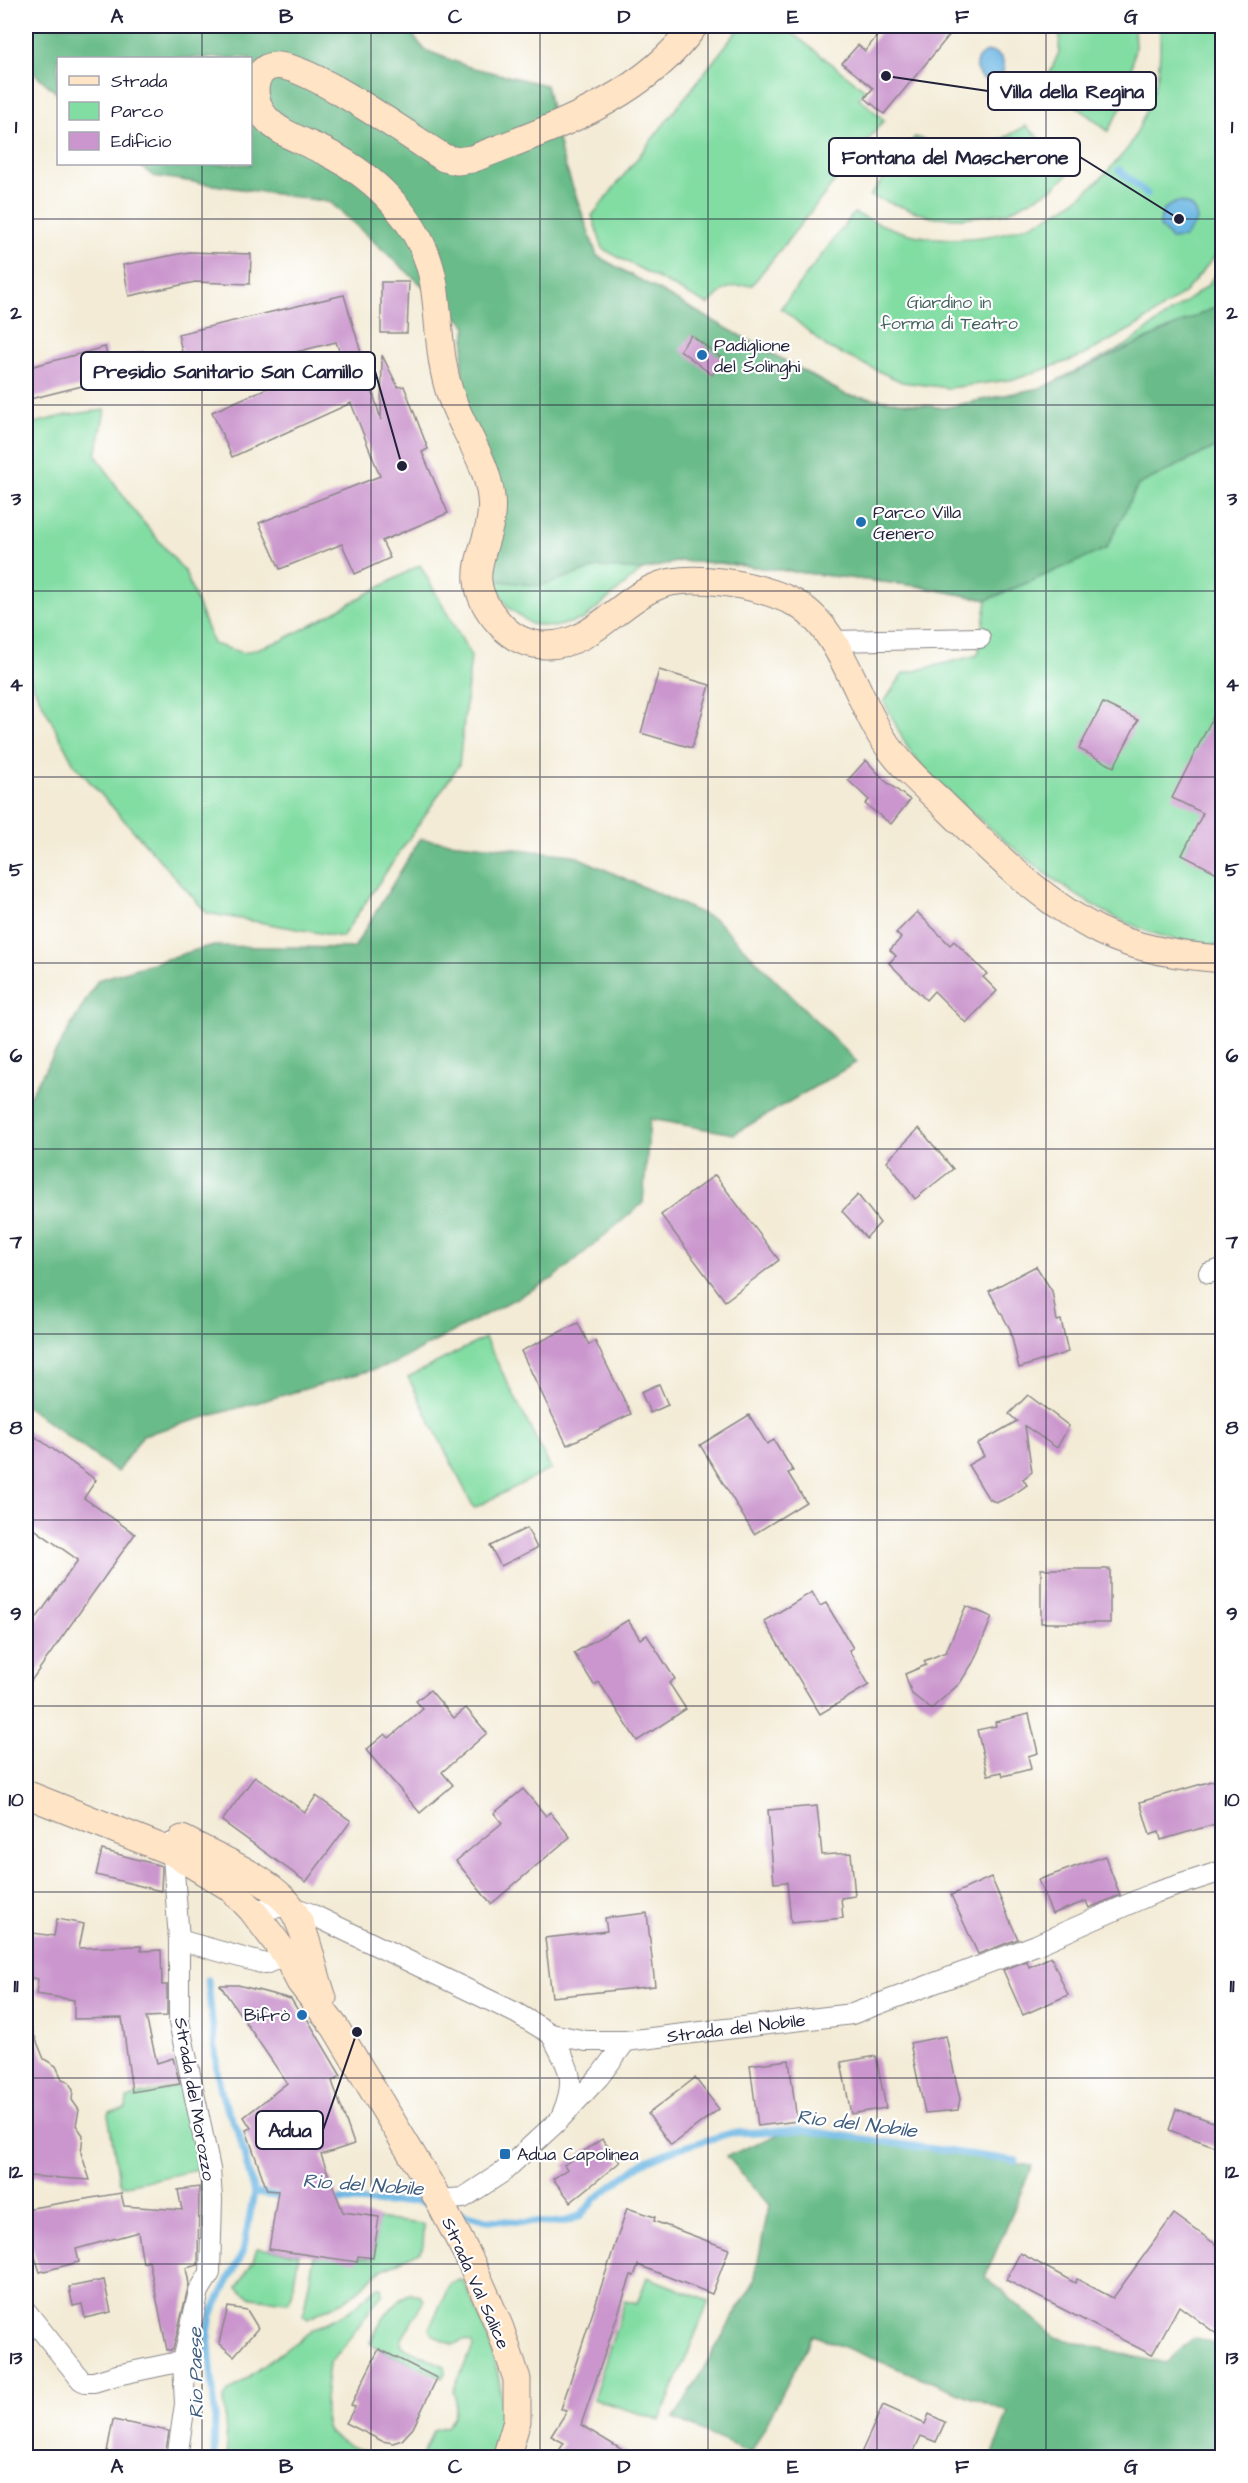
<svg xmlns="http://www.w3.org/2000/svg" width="1248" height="2483" viewBox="0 0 1248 2483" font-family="'Architects Daughter',sans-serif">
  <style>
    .green { fill: #82dda3; stroke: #52806f; stroke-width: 1.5 }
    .forest { fill: #69bc89; stroke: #466f62; stroke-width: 1.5 }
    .water { fill: #6ab6e3; stroke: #466c8f; stroke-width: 1.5 }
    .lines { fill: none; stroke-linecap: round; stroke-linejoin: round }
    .stream { stroke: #6ab6e3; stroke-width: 7 }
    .building { fill: #cb96cd }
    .street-casing { stroke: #8a8688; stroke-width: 22 }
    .secondary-casing { stroke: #8a8688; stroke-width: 29 }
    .street { stroke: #fff; stroke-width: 20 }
    .secondary { stroke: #ffe4c6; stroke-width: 27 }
    .grid { fill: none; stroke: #22223b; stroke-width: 1.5; stroke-opacity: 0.55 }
    .poi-dot { fill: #1f6fb2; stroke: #fff; stroke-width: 2 }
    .labels { text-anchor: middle; stroke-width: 4.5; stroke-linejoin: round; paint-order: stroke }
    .park-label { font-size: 18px; fill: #44635f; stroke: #fff }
    .poi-label { font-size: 18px; fill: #22223b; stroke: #fff; text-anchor: start }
    .street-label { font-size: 18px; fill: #22223b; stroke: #fff }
    .water-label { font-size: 20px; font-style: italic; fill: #3f5d7e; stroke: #fff }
    .leader { fill: none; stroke: #22223b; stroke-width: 2 }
    .callout-dot { fill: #22223b; stroke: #fff; stroke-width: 2 }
    .callout { fill: #fff; stroke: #22223b; stroke-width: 2 }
    .callout-label { font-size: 20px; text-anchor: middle; font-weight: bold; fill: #22223b }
    .neatline { fill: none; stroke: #22223b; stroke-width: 2 }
    .grid-label { font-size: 20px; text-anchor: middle; font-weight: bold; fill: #22223b }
  </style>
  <rect width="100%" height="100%" fill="#fff"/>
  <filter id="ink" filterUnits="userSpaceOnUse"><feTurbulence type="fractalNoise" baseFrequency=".0167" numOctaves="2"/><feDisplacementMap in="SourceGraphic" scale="12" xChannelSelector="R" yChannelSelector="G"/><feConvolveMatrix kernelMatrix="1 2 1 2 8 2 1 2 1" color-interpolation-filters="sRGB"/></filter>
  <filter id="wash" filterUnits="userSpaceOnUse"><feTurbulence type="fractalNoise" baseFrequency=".008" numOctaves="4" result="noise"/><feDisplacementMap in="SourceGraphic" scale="24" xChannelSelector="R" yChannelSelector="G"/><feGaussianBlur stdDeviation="1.35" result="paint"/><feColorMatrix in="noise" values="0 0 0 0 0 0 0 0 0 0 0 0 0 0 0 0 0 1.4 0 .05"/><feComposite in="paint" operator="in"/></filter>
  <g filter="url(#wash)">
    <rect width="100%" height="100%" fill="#f3ebd5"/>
    <g class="green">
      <path d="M 741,26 L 783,26 L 865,90 L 859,98 L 884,120 L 752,285 C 729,285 723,288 708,305 L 603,249 L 592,216 Z"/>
      <path d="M 1060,26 L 1134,26 L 1135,48 L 1126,99 L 1108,131 L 1046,82 L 1059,52 Z"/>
      <path d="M 1160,26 L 1222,26 L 1222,248 L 1185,292 L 1140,324 L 1080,357 L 1016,379 L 949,388 L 902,382 L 827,347 L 781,308 L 854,213 C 880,224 907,237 936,238 C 1006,243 1068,218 1114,164 C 1119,158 1127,151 1131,143 C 1140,128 1148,106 1154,89 C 1161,69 1160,46 1160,26 Z"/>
      <path d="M 1026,126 L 1074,169 L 1052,189 L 1006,213 L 962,218 L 931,217 L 870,196 L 915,137 L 952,149 L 993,144 Z"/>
      <path d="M 562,157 L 597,256 L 846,395 L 944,408 L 1044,387 L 1125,346 L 1207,286 L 1222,265 L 1222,946 C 1128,943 1053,882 985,824 C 959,801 930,779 910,751 C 900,736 893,718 884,702 L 903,674 L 978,655 L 987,600 L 918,586 L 720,563 L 680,561 L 642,570 L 584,619 L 554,627 L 531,624 L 508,607 L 493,580 L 495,547 L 462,363 L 467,326 Z"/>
      <path d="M 105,410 L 96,455 L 129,505 L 185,572 L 213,644 L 244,653 L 283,640 L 420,565 L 471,656 L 459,765 L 342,937 L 207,913 L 74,764 L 26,672 L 26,425 L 67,415 Z"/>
      <path d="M 485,1338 L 551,1469 L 474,1508 L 408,1377 Z"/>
      <path d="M 178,2086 L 185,2087 L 202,2169 L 122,2186 L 119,2180 L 108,2114 L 109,2112 L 126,2109 L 127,2098 Z"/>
      <path d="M 378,2219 L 422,2224 L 424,2226 L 423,2248 L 420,2252 L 381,2270 L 349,2298 L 308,2318 L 303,2315 L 314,2256 L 373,2258 Z"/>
      <path d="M 257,2248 L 299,2254 L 291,2298 L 288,2302 L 252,2298 L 237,2288 L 253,2261 Z"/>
      <path d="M 647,2277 L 709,2301 L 660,2420 L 593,2399 L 625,2301 L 637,2304 Z"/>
      <path d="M 459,2280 L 463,2281 C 479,2312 502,2368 501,2404 C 501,2421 497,2438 494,2454 L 493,2458 L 421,2458 L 433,2430 L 447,2426 C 456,2414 459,2405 453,2391 L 473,2347 L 472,2343 L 464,2340 L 453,2345 L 432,2334 L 429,2329 L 450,2284 Z"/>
      <path d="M 377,2287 L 382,2287 L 383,2294 C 362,2316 350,2344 329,2363 C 328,2380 318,2425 333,2436 C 345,2446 365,2451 380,2457 L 227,2457 L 224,2399 L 228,2392 L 314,2329 L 350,2311 Z"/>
      <path d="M 412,2293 L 420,2296 L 424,2300 L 401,2341 L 402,2346 L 444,2366 L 445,2373 L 442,2378 L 379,2349 L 371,2343 C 377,2326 394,2298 412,2293 Z"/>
    </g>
    <g class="forest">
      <path d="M 26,26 L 405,26 L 425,50 L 469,67 L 546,85 L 562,157 L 597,256 L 846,395 L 944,408 L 1044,387 L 1222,304 L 1222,444 L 1138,485 L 1106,549 L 987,600 L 918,586 L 720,563 L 680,561 L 642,570 L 598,567 L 540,586 L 493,580 L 495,547 L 461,398 L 462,363 L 467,326 L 330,202 L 153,176 L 138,164 L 250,164 L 250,58 L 58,58 L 58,94 L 26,66 Z"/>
      <path d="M 420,839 L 573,855 L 716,920 L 857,1062 L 734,1134 L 650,1119 L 643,1203 L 554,1278 L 393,1364 L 143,1435 L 117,1472 L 26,1406 L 26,1098 L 30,1095 L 98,980 L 209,946 L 354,948 Z"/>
      <path d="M 789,2130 L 1032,2166 L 985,2277 L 1055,2337 L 1165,2364 L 1194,2337 L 1222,2347 L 1222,2457 L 992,2457 L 1008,2412 L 813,2335 L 751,2453 L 674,2419 L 754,2282 L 769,2205 L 727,2156 Z"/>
    </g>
    <g class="water">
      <circle cx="990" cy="66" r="14"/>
      <path d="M 1179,202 C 1191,203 1196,210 1197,221 L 1184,238 L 1171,239 L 1160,227 C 1160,212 1164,205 1179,202 Z"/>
    </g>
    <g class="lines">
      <g class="stream">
        <path d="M 1119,170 L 1147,194"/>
        <path d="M 208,1980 L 217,2071 L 223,2099 L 239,2134 L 254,2193 L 243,2252 L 211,2315 L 208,2334 L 215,2413 L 214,2458"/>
        <path d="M 254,2193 L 286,2197"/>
        <path d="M 330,2200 L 388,2203 L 418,2201 L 432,2205"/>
        <path d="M 451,2210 L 486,2220 L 550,2223 L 567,2221 L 581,2215 L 596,2198 L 642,2163 L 673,2150 L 731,2133 L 803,2130 L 1016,2161"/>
      </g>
    </g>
    <g id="blocks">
      <g class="building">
        <path d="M 885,26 L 957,26 L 884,114 L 865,98 L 873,88 L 842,63 L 858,45 L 865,51 Z"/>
        <path d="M 189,252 L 251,254 L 250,284 L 195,282 L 129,296 L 123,265 Z"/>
        <path d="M 381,282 L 409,282 L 407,333 L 381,333 Z"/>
        <path d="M 344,295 L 381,420 L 382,355 L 398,387 L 404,386 L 428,449 L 422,452 L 448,513 L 382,541 L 390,558 L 355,574 L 342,544 L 280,569 L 259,523 L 380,476 L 351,403 L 232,457 L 212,412 L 341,356 L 336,342 L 188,379 L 178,334 Z"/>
        <path d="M 691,335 L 724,360 L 712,375 L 680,350 Z"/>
        <path d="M 105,347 L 108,360 L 143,351 L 149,378 L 124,384 L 122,376 L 26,400 L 26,368 Z"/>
        <path d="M 659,670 L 710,685 L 692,748 L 641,733 Z"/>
        <path d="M 1222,699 L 1222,861 L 1217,873 L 1182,855 L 1203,813 L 1172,798 Z"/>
        <path d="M 1103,703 L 1138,720 L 1114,767 L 1079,749 Z"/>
        <path d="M 866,760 L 884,780 L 910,800 L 891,824 L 865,804 L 869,800 L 848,780 Z"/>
        <path d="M 917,912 L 950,945 L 954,941 L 987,974 L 983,977 L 997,991 L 966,1023 L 934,991 L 926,1000 L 889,963 L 896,956 L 890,950 L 901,938 L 896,933 Z"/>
        <path d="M 919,1128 L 953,1169 L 915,1199 L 887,1161 Z"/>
        <path d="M 715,1175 L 779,1260 L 725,1301 L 661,1215 Z"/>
        <path d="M 858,1195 L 880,1223 L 866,1238 L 842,1211 Z"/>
        <path d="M 1036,1266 L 1052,1291 L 1057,1321 L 1061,1320 L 1068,1352 L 1019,1368 L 1010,1329 L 989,1291 Z"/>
        <path d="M 578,1323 L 589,1345 L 595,1341 L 631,1414 L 567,1445 L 521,1351 Z"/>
        <path d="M 659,1384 L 668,1405 L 650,1413 L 641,1392 Z"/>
        <path d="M 1028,1395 L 1069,1426 L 1057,1448 L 1025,1426 L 1032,1472 L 1023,1479 L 1027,1485 L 1011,1496 L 998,1502 L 993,1501 L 988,1498 L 968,1465 L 984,1456 L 977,1444 L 1017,1421 L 1009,1414 Z"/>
        <path d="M 749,1415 L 767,1444 L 774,1440 L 793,1471 L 788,1473 L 806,1502 L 754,1534 L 700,1445 Z"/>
        <path d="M 26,1430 L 96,1480 L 84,1498 L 135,1534 L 26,1688 L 26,1633 L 78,1560 L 26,1523 Z"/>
        <path d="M 527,1528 L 537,1548 L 501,1566 L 490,1546 Z"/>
        <rect x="1041" y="1569" width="69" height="54"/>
        <path d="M 812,1592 L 820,1606 L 826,1603 L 853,1648 L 849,1650 L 869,1685 L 820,1714 L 764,1621 Z"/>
        <path d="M 966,1606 L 992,1617 L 974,1661 L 960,1683 L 931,1709 L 912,1694 L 905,1674 L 926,1665 L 924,1661 L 946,1652 Z"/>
        <path d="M 628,1620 L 640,1639 L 647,1635 L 675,1679 L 669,1683 L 686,1709 L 637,1741 L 599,1682 L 594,1685 L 574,1653 Z"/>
        <path d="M 430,1690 L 454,1718 L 466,1708 L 487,1733 L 442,1772 L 453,1785 L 420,1813 L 366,1750 L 385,1734 L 389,1738 L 423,1709 L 416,1701 Z"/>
        <path d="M 1029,1714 L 1038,1753 L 1028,1756 L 1031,1769 L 1003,1776 L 1002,1772 L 988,1775 L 977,1730 L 996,1726 L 995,1722 Z"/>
        <path d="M 255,1776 L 305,1812 L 316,1796 L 351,1821 L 306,1882 L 222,1821 Z"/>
        <path d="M 1222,1778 L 1222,1822 L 1161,1840 L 1159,1832 L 1150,1835 L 1140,1802 Z"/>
        <path d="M 523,1789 L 546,1816 L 550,1812 L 570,1837 L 491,1904 L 456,1861 L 502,1823 L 494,1813 Z"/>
        <path d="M 817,1806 L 822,1855 L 851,1853 L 855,1896 L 841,1898 L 843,1918 L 791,1923 L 787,1882 L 774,1883 L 768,1810 Z"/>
        <path d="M 102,1850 L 162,1866 L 161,1891 L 96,1875 Z"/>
        <path d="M 1105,1856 L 1120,1895 L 1089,1908 L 1086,1901 L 1052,1914 L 1038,1880 Z"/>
        <path d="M 991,1877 L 1018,1939 L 978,1954 L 951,1895 Z"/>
        <path d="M 647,1913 L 655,1986 L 552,1997 L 545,1938 L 607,1931 L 605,1918 Z"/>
        <path d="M 57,1919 L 84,1924 L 79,1948 L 141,1946 L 141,1951 L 161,1950 L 162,1985 L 167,1985 L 167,2016 L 146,2017 L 157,2063 L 173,2058 L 180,2084 L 132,2092 L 122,2018 L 74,2019 L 74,2000 L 36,1994 L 38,1979 L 26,1977 L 26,1932 L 54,1936 Z"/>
        <path d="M 1051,1957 L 1068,1995 L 1023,2015 L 1003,1970 L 1027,1961 L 1029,1967 Z"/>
        <path d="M 220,1985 L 238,1985 L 291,1999 L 302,2017 L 305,2015 L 341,2076 L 332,2081 L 354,2144 L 321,2155 L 343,2212 L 379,2217 L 373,2258 L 358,2256 L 357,2262 L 269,2249 L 278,2191 L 267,2190 L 246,2130 L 251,2128 L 244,2117 L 287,2083 Z"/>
        <path d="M 26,2015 L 44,2059 L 56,2066 L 62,2079 L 68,2081 L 73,2090 L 72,2100 L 79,2110 L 76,2125 L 83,2135 L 81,2153 L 90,2180 L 28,2176 L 26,2154 Z"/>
        <path d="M 946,2036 L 960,2099 L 958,2110 L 925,2113 L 910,2043 Z"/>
        <path d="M 876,2056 L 886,2108 L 851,2114 L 841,2062 Z"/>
        <path d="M 789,2060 L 797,2121 L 758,2126 L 750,2065 Z"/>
        <path d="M 695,2078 L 719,2109 L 671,2145 L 648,2114 Z"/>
        <path d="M 1176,2109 L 1222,2125 L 1222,2149 L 1169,2130 Z"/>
        <path d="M 602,2139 L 620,2162 L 571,2202 L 553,2179 L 567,2169 L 564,2165 Z"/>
        <path d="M 199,2187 L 198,2265 L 186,2268 L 189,2284 L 173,2350 L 167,2350 L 149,2261 L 143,2263 L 138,2232 L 76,2249 L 79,2262 L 40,2272 L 26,2229 L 26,2209 L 121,2193 L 124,2206 L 182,2210 L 178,2190 Z"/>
        <path d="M 627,2208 L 655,2217 L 654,2221 L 729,2249 L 712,2294 L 638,2265 L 634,2276 L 631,2275 L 581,2425 L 634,2457 L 555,2457 L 564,2443 L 551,2436 L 567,2411 L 561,2409 Z"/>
        <path d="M 1174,2214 L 1222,2249 L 1222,2338 L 1179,2306 L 1152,2355 L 1006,2280 L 1020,2253 L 1075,2283 L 1077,2279 L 1113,2298 Z"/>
        <path d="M 104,2280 L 111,2312 L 85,2318 L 82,2304 L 73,2306 L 69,2287 Z"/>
        <path d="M 228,2307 L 247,2310 L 258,2328 L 234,2356 L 219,2343 Z"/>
        <path d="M 379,2349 L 437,2378 L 413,2428 L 402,2440 L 393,2443 L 382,2441 L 346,2423 L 355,2407 L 351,2405 Z"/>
        <path d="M 883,2405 L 925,2424 L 929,2414 L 945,2422 L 936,2442 L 921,2436 L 911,2457 L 871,2457 L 861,2453 Z"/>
        <path d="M 113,2420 L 169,2431 L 165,2457 L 106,2457 Z"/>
      </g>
    </g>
  </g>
  <g filter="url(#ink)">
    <use href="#blocks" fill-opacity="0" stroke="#8a8688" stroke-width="1.5"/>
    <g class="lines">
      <defs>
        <g id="street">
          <path d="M 833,641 L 980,638"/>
          <path d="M 1209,1273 L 1222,1269"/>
          <path d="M 252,1910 L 290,1906 L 309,1913 L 516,2013 L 551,2034 L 586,2041 L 626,2041 L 852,2014 L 1036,1945 L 1154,1893 L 1222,1871"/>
          <path d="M 179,1940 L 265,1964 L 286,1955"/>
          <path d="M 551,2034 C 567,2066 578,2076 563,2112"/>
          <path d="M 439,2200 L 463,2198 L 503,2172 L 559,2120 L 599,2077 L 626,2041"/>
          <path d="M 26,2311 L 81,2380 L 85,2382 L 94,2382 L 117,2375 L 183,2361 L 199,2291 L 210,2273 L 212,2200 L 210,2169 L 179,2022 L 179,1940 L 172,1843"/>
          <path d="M 177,2458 L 185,2404 L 183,2361"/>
        </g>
        <g id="secondary">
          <path d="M 694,26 C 642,99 553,127 472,159 L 457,161 L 444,158 C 413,139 304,60 273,66 C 265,67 257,75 256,83 C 253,94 258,109 265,117 C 279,134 306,142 326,152 C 378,178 425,226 434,285 C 440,323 438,362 452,399 C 464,432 487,462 491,497 C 497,546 453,572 499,623 C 511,637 527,645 545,645 C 591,646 615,605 653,588 C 687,571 758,585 791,601 C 838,622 856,697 883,739 C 899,764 922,784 943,804 C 990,850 1042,902 1102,932 C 1139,950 1182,956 1222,959"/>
          <path d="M 26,1794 L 172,1852 L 231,1888 L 252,1910 L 286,1955 L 300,1982 L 335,2027 L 432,2188 L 470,2260 L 500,2328 L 517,2379 L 517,2421 L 506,2458"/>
          <path d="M 182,1839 C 213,1855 270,1879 291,1907 C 307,1930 313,1971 323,1998"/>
        </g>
      </defs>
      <use href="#street" class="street-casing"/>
      <use href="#secondary" class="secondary-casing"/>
      <use href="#street" class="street"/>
      <use href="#secondary" class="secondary"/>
    </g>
  </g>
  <path class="grid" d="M 202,26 L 202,58M 371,26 L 371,2458M 540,26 L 540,2458M 708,26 L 708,2458M 877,26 L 877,2458M 1046,26 L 1046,2458M 202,164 L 202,2458M 26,219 L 1222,219M 26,405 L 1222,405M 26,591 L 1222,591M 26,777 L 1222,777M 26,963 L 1222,963M 26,1149 L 1222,1149M 26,1334 L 1222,1334M 26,1520 L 1222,1520M 26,1706 L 1222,1706M 26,1892 L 1222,1892M 26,2078 L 1222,2078M 26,2264 L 1222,2264"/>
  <g class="poi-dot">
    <circle cx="702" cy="355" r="6"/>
    <circle cx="861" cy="522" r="6"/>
    <circle cx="302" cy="2015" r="6"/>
    <rect x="499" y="2148" width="12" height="12" rx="3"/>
  </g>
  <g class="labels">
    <g class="park-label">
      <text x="949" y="308">Giardino in<tspan x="949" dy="21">forma di Teatro</tspan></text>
    </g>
    <g class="poi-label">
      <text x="714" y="351">Padiglione<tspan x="714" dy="21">del Solinghi</tspan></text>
      <text x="873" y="518">Parco Villa<tspan x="873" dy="21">Genero</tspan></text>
      <text x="290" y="2021" text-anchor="end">Bifrò</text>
      <text x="517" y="2160">Adua Capolinea</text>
    </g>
    <g class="street-label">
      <text transform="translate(736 2028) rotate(-7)" y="6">Strada del Nobile</text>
      <text transform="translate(195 2099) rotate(80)" y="6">Strada del Morozzo</text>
      <text transform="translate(476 2283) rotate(66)" y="6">Strada Val Salice</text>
    </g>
    <g class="water-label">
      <text transform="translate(857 2123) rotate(7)" y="7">Rio del Nobile</text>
      <text transform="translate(363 2184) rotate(4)" y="7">Rio del Nobile</text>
      <text transform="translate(195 2373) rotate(-91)" y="7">Rio Paese</text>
    </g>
  </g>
  <path class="leader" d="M886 76L988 91M1179 219L1080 157M402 466L375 371M357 2032L323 2130"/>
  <g class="callout-dot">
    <circle cx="886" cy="76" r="6"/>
    <circle cx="1179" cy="219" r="6"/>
    <circle cx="402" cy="466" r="6"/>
    <circle cx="357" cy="2032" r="6"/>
  </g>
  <g class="callout">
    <rect x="988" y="72" width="168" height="38" rx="6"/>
    <rect x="829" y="138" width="251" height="38" rx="6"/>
    <rect x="81" y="352" width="294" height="38" rx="6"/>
    <rect x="256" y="2111" width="67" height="38" rx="6"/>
  </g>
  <g class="callout-label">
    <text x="1072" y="98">Villa della Regina</text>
    <text x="955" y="164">Fontana del Mascherone</text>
    <text x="228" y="378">Presidio Sanitario San Camillo</text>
    <text x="290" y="2137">Adua</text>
  </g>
  <rect width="1248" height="2483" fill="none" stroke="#fff" stroke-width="66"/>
  <rect x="57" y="57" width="195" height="108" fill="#ffffff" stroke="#a7a7b1" stroke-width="1.5"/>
  <rect x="69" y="76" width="30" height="9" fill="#ffe4c6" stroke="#a7a7b1" stroke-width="1.5"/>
  <text x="111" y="87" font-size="18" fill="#22223b">Strada</text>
  <rect x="69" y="102" width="30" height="18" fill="#82dda3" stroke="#a7a7b1" stroke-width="1.5"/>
  <text x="111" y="117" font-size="18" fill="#22223b">Parco</text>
  <rect x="69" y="132" width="30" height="18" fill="#cb96cd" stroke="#a7a7b1" stroke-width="1.5"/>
  <text x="111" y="147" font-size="18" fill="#22223b">Edificio</text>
  <rect x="33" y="33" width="1182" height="2417" class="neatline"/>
  <g class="grid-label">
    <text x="117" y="23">A</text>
    <text x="286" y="23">B</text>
    <text x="455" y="23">C</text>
    <text x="624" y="23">D</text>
    <text x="793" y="23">E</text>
    <text x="962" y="23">F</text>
    <text x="1131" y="23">G</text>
    <text x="16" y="133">1</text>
    <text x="1232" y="133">1</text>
    <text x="16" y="319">2</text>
    <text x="1232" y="319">2</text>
    <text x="16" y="505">3</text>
    <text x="1232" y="505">3</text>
    <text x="16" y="691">4</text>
    <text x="1232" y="691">4</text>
    <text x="16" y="876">5</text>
    <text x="1232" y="876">5</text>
    <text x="16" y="1062">6</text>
    <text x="1232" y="1062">6</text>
    <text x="16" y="1248">7</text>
    <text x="1232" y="1248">7</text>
    <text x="16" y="1434">8</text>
    <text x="1232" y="1434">8</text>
    <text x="16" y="1620">9</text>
    <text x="1232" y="1620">9</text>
    <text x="16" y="1806">10</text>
    <text x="1232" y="1806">10</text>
    <text x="16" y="1992">11</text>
    <text x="1232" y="1992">11</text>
    <text x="16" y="2178">12</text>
    <text x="1232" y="2178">12</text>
    <text x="16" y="2364">13</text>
    <text x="1232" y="2364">13</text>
    <text x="117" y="2473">A</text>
    <text x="286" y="2473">B</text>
    <text x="455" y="2473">C</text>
    <text x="624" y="2473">D</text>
    <text x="793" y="2473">E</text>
    <text x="962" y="2473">F</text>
    <text x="1131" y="2473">G</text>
  </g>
</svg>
